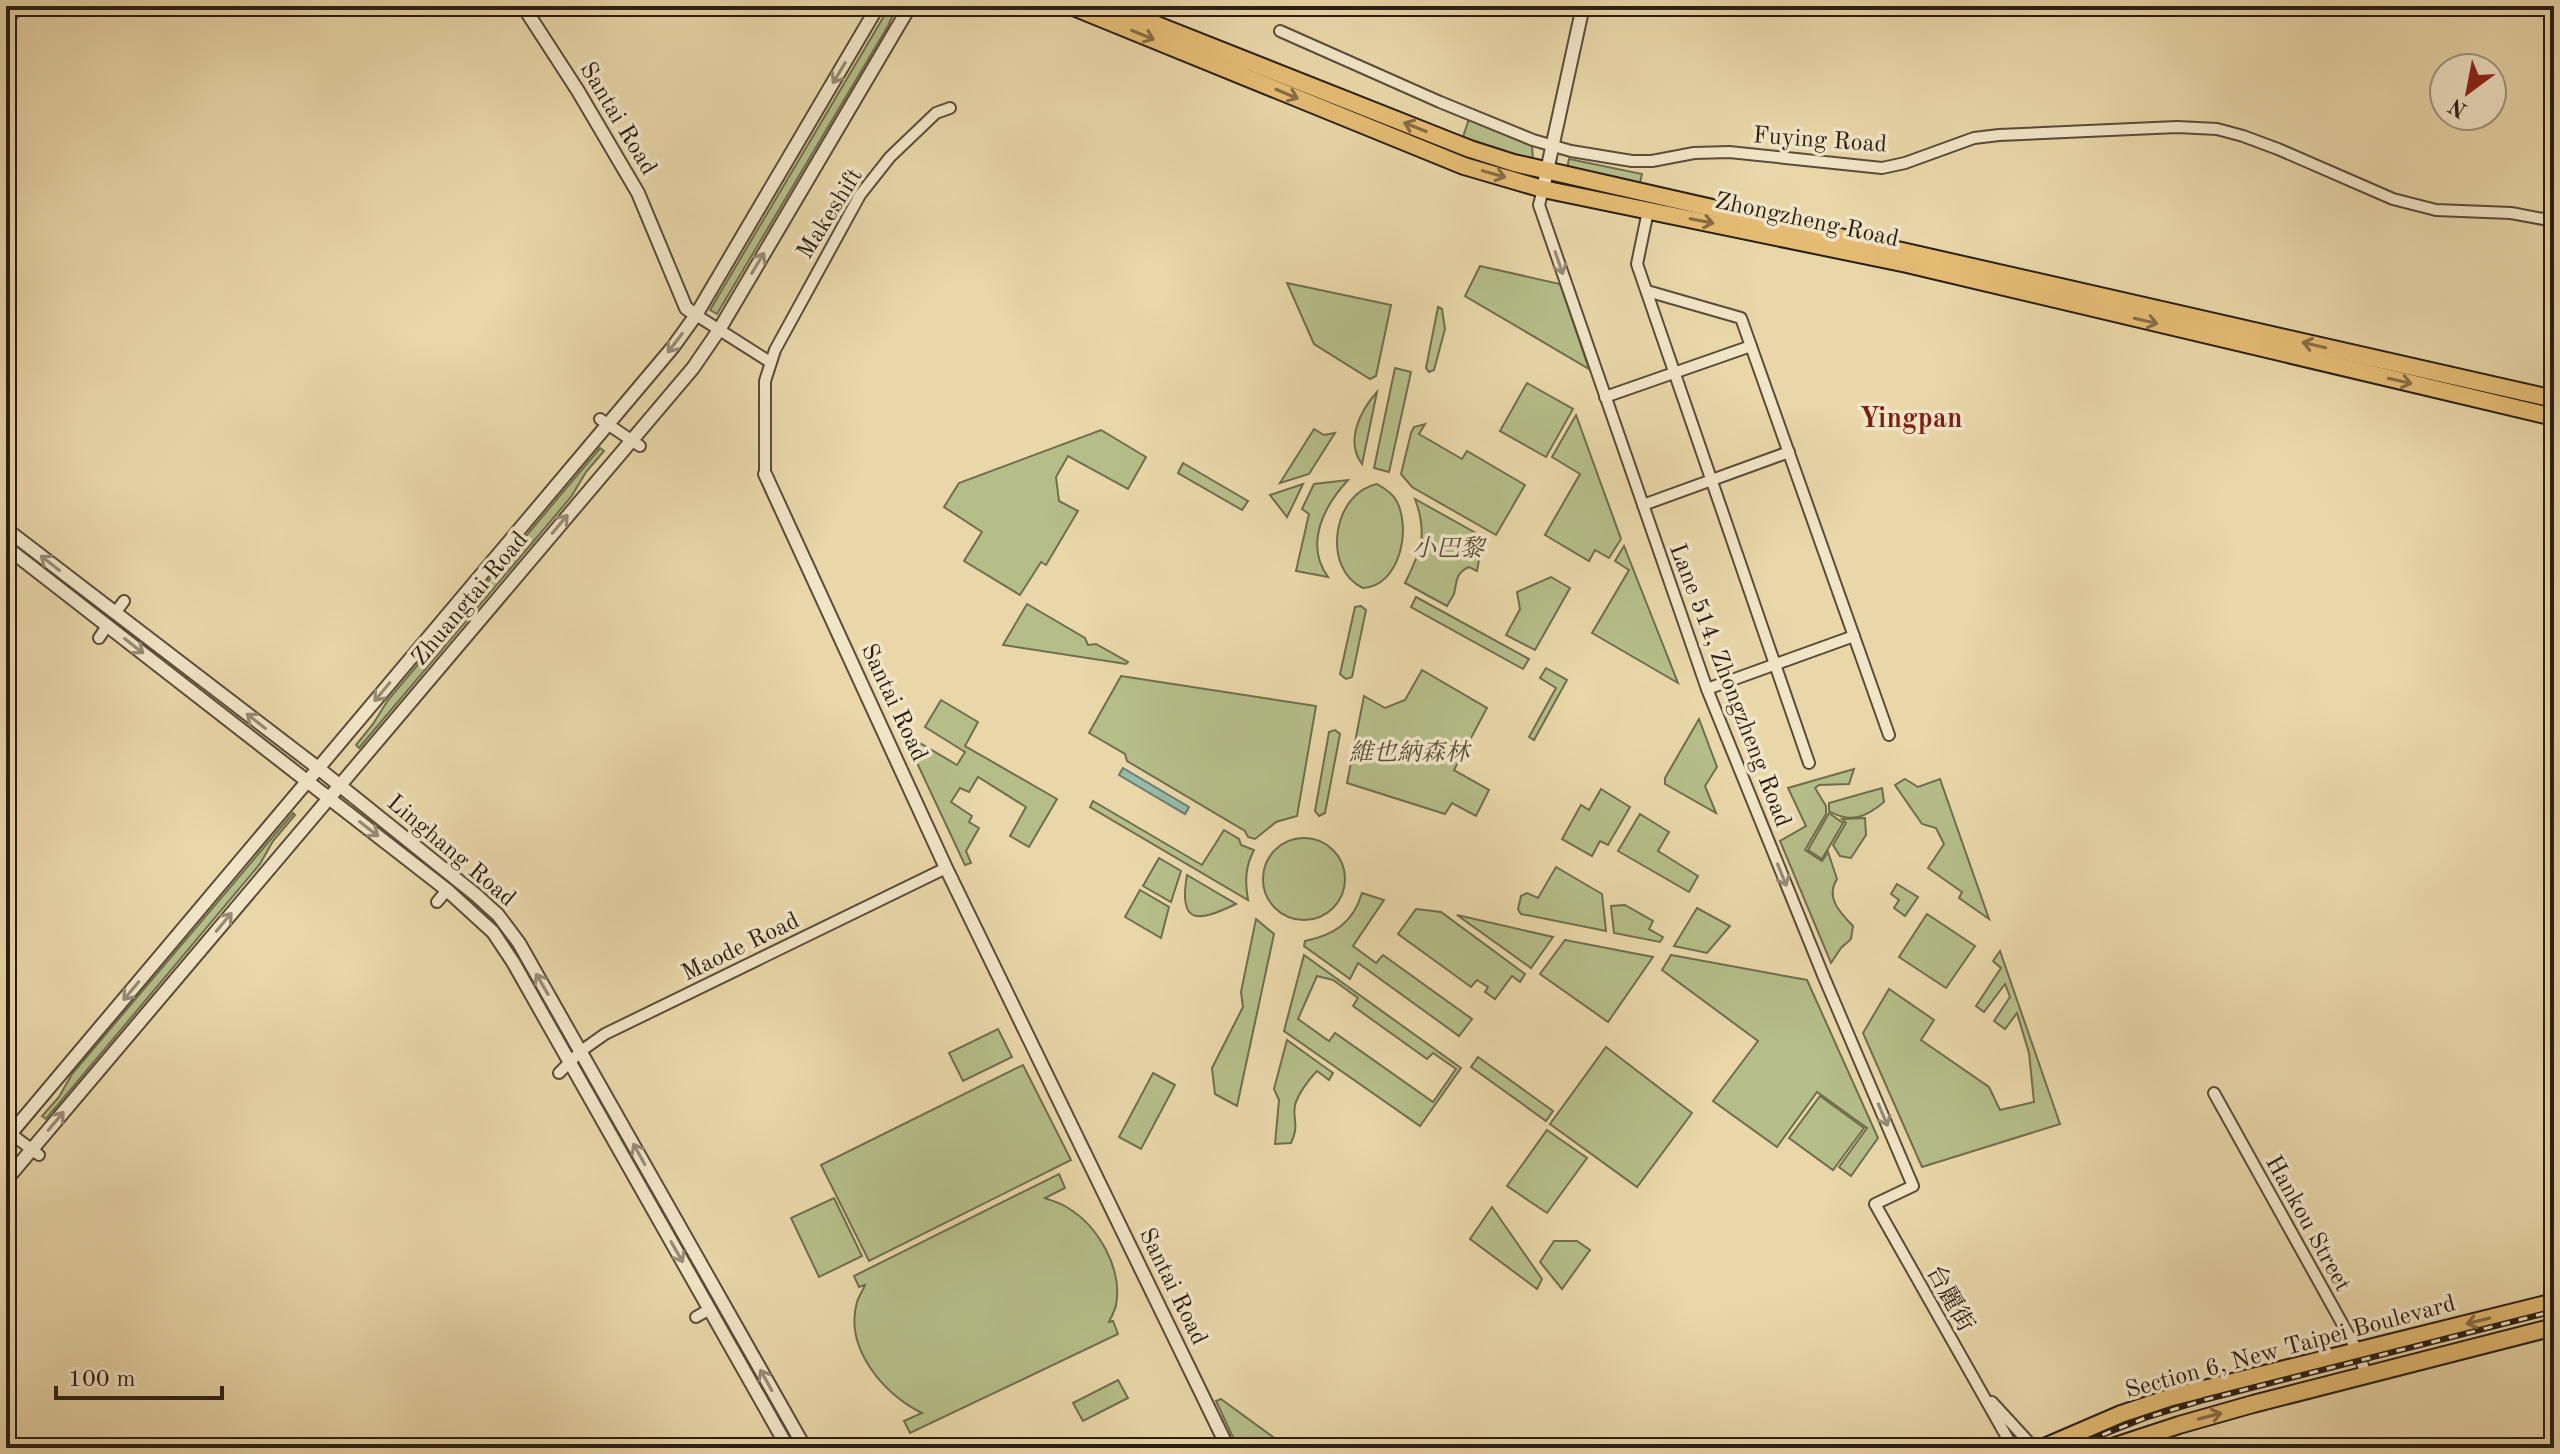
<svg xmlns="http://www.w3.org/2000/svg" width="2560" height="1454" viewBox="0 0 2560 1454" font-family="'Old Standard TT','Noto Serif TC',serif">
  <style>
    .green { fill: #b5be89; stroke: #706e4e; stroke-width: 2; fill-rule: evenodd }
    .water { fill: #97baa8; stroke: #6b7c6d; stroke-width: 2 }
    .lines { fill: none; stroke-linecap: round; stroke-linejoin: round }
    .minor-casing { stroke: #5a4c39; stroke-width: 14 }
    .tertiary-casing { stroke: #5a4c39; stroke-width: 16 }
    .primary-casing { stroke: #2a1e14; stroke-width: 20 }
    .minor { stroke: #f1e5c7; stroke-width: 10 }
    .tertiary { stroke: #f1e5c7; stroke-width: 12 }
    .primary { stroke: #e4bc74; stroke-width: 16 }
    .rail-casing { stroke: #2a1e14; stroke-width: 6 }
    .rail { stroke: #f1e5c7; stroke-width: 3; stroke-dasharray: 9; stroke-linecap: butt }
    .oneway { stroke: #876d44 }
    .oneway2 { stroke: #978b76 }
    .labels { text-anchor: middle; stroke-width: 7; stroke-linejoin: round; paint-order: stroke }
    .street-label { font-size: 24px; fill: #2a1e14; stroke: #f1e5c7 }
    .park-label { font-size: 24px; font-style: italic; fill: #544e37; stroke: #f1e5c7 }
    .quarter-label { font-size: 28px; font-weight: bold; fill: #7a1f14; stroke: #f1e5c7 }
  </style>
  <rect width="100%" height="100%" fill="#e9d7a9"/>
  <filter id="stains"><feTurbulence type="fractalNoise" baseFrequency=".0025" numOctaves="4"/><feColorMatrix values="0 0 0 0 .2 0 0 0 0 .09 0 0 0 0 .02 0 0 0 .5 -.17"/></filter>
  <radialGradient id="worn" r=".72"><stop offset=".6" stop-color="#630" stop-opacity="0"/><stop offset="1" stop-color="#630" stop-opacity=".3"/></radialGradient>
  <g class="green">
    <path d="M 890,6 L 897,6 L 888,26 L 717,314 L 710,310 Z"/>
    <path d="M 1469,119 L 1532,145 L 1533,161 L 1463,137 Z"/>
    <path d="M 1569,159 L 1642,174 L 1640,183 L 1567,168 Z"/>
    <path d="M 1480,266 L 1560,284 L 1589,369 L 1465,296 Z"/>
    <path d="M 1287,283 L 1391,305 L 1376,376 L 1370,379 L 1314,344 Z"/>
    <path d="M 1438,307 L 1442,309 L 1445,329 L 1434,370 L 1429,372 L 1426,368 Z"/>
    <path d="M 1395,368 L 1411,372 L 1389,472 L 1374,468 Z"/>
    <path d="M 1527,383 L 1573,409 L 1546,457 L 1500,431 Z"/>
    <path d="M 1377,392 L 1362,464 C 1345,441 1360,411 1377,392 Z"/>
    <path d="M 1576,415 L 1621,539 L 1609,558 L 1595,550 L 1589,561 L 1545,535 L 1580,474 L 1552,457 Z"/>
    <path d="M 1425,424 L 1419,434 L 1462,459 L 1467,451 L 1525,485 L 1496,535 L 1412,487 L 1401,474 L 1411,433 L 1414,427 Z"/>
    <path d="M 1314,429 L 1324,435 L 1335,433 L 1309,474 L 1280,483 Z"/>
    <path d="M 1101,430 L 1146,457 L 1128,489 L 1068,456 L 1056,477 L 1059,501 L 1078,511 L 1046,565 L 1041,562 L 1020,595 L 964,561 L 982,532 L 944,507 L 959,483 Z"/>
    <path d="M 600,448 L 604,451 L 586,472 L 571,497 L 359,748 L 356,745 L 373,724 L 388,700 Z"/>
    <path d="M 1183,463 L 1248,501 L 1242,510 L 1178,473 Z"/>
    <path d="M 1348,480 C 1324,506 1304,544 1328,577 L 1296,571 L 1309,514 L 1302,509 L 1314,484 Z"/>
    <path d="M 1303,484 L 1287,517 L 1270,495 Z"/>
    <path d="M 1377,484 C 1384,488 1392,493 1396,500 C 1412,528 1400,586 1363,588 C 1321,568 1333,493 1377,484 Z"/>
    <path d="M 1415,499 L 1483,537 L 1477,571 L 1469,567 C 1455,573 1457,582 1454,594 C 1452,598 1449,602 1447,606 L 1405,583 C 1421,551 1428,534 1415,499 Z"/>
    <path d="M 1624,546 L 1678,683 L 1592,633 L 1629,570 L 1615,561 Z"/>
    <path d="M 1551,577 L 1570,588 L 1535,650 L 1506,635 L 1520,609 L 1517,592 Z"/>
    <path d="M 1416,597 L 1529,659 L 1523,669 L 1411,607 Z"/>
    <path d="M 1027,604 L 1085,638 L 1088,645 L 1096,644 L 1128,662 L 1126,664 L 1003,645 Z"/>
    <path d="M 1361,606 L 1366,610 L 1352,677 L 1346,679 L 1340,674 L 1355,607 Z"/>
    <path d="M 1546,668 L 1567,680 L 1534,740 L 1529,737 L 1556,688 L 1540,678 Z"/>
    <path d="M 1422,670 L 1487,708 L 1454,770 L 1489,790 L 1476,816 L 1452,803 L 1445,814 L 1347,783 L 1364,696 L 1385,708 L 1405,700 Z"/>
    <path d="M 1121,676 L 1316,706 L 1297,816 L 1276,822 L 1255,839 L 1248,837 L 1245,831 L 1127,761 L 1125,754 L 1089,733 Z"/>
    <path d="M 941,700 L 978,722 L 965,746 L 1057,799 L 1029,847 L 1010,836 L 1026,807 L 978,777 L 969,792 L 960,788 L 951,802 L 972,816 L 969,822 L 979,828 L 966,851 L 971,863 L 965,865 L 903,733 L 957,765 L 965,752 L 925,727 Z"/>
    <path d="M 1699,719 L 1717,767 L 1705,786 L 1716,813 L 1665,784 L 1665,778 Z"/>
    <path d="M 1335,730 L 1340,734 L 1325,813 L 1319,816 L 1315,811 L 1329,732 Z"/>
    <path d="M 1854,769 L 1849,784 L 1819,785 L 1815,788 L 1826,806 L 1826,814 L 1805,850 L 1822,861 L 1828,852 L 1837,879 C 1825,897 1840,913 1853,926 L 1851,939 L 1841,948 L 1831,963 L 1780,841 L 1806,826 L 1788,788 Z"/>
    <path d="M 1905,779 L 1918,787 L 1940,779 L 1989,919 L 1959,898 L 1962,892 L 1928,868 L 1944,844 L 1936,828 L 1922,824 L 1895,785 Z"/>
    <path d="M 1882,788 L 1884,802 C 1866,817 1851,824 1829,811 L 1829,803 Z"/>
    <path d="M 1601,789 L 1630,807 L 1608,845 L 1600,841 L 1592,856 L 1562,839 L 1581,805 L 1589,810 Z"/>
    <path d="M 1093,801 L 1202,865 L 1224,830 L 1239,839 L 1241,845 L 1254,850 C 1245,867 1245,881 1248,900 L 1090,807 Z"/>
    <path d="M 293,813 L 295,815 L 273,841 L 260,864 L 46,1119 L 42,1116 L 59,1097 L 72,1074 Z"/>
    <path d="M 1829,813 L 1843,823 L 1822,859 L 1808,850 Z"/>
    <path d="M 1640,814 L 1669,832 L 1658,851 L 1698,876 L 1689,892 L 1618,851 Z"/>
    <path d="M 1865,818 L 1866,835 L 1851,858 L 1840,856 L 1833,845 L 1846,823 L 1842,819 Z"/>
    <circle cx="1304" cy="879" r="41"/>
    <path d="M 1159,858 L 1181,871 L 1171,902 L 1143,886 Z"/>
    <path d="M 1556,867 L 1602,894 L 1606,931 L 1521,914 L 1518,909 L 1521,896 L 1527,893 L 1538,898 Z"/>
    <path d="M 1187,875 L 1236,904 C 1198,922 1178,926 1187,875 Z"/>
    <path d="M 1897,884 L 1918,897 L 1905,916 L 1894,908 L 1899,900 L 1891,894 Z"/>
    <path d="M 1140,890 L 1169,907 L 1161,938 L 1125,917 Z"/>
    <path d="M 1362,893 L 1384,900 L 1353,946 L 1376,963 L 1383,955 L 1472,1019 L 1459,1036 L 1358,963 L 1350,979 L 1304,946 L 1305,941 C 1334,935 1353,923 1362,893 Z"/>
    <path d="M 1625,905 L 1653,921 L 1649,929 L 1663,937 L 1660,942 L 1614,933 L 1611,906 Z"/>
    <path d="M 1697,908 L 1730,926 L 1707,953 L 1674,946 Z"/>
    <path d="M 1416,909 L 1441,912 L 1525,974 L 1520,982 L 1512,976 L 1495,999 L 1485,992 L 1488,987 L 1477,980 L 1471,987 L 1398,934 Z"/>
    <path d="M 1927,914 L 1975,946 L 1946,988 L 1899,957 Z"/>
    <path d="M 1457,915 L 1553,937 L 1531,968 Z"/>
    <path d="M 1256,919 L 1274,934 L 1237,1106 L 1215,1094 L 1212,1068 L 1243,1007 L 1241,992 Z"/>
    <path d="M 1565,940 L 1653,957 L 1608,1022 L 1540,974 Z"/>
    <path d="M 2000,951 L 2060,1124 L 1922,1167 L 1863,1033 L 1889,989 L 1934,1020 L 1921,1040 L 1989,1087 L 2000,1110 L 2034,1102 L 2029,1053 L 2017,1013 L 2005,1029 L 1994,1021 L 2010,997 L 2005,984 L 1984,1012 L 1976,1006 L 2001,968 L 1993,961 Z"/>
    <path d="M 1304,955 L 1461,1068 L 1420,1126 L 1284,1031 ZM 1317,976 L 1333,980 L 1358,998 L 1353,1006 L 1427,1059 L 1433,1053 L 1456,1069 L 1433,1102 L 1335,1033 L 1329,1041 L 1298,1019 Z"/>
    <path d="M 1671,955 L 1807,980 L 1878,1138 L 1851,1176 L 1839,1167 L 1867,1128 L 1817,1092 L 1777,1147 L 1713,1101 L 1758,1041 L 1662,970 Z"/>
    <path d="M 998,1029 L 1012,1057 L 963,1081 L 949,1053 Z"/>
    <path d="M 1287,1040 L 1333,1073 L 1329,1080 L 1317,1071 C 1309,1079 1298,1094 1295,1105 C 1292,1120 1300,1124 1291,1143 L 1275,1144 L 1279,1100 L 1274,1089 Z"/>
    <path d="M 1606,1047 L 1692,1113 L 1637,1187 L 1550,1124 Z"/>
    <path d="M 1478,1057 L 1553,1111 L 1546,1121 L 1471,1067 Z"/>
    <path d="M 1023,1065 L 1071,1160 L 869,1261 L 821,1165 Z"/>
    <path d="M 1153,1073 L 1175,1085 L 1141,1149 L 1119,1137 Z"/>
    <path d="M 1820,1096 L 1864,1128 L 1833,1170 L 1789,1138 Z"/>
    <path d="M 1547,1130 L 1587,1158 L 1547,1213 L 1507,1186 Z"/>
    <path d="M 1059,1174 L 1065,1188 L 1045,1198 C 1052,1201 1061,1203 1068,1208 C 1098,1226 1123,1269 1116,1305 C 1115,1311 1111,1317 1109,1322 L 1113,1321 L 1118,1334 L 910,1433 L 904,1421 L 922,1413 C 884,1395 844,1348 857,1302 C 859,1296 863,1290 865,1285 L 859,1287 L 854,1276 Z"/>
    <path d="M 834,1198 L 862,1256 L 819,1277 L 791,1218 Z"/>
    <path d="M 1492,1207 L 1542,1279 L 1537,1289 L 1470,1239 Z"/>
    <path d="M 1554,1241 L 1577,1241 L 1590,1250 L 1562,1289 L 1540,1262 Z"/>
    <path d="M 1118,1380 L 1128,1398 L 1083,1421 L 1073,1403 Z"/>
    <path d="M 1221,1399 L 1288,1448 L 1238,1448 L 1216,1401 Z"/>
  </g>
  <path class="water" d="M 1123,768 L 1189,807 L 1185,814 L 1119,775 Z"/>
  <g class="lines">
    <defs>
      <g id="minor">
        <path d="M 1280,31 L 1440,102 L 1533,140 L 1571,151 L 1632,161 L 1652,161 L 1694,153 L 1729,152 L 1882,168 L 1905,163 L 1974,138 L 1999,135 L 2177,127 L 2217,129 L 2243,136 L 2278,149 L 2393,199 L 2436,210 L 2511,213 L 2554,221"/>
        <path d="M 1543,189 L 1539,205 L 1707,689 L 1823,975 L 1913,1186 L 1875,1204 L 2013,1448"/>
        <path d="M 1648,211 L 1637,264 L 1809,763"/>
        <path d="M 1647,291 L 1741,318 L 1889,735"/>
        <path d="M 696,315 L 770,362"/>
        <path d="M 1605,397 L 1751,346"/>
        <path d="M 600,419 L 640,446"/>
        <path d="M 765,474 L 765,381 L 775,350 L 860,195 L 890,157 L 936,113 L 950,108"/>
        <path d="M 1643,505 L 1789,452"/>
        <path d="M 115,613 L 124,601"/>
        <path d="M 99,638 L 107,626"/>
        <path d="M 1707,689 L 1854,636"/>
        <path d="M 437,902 L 447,890"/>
        <path d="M 559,1073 L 581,1051 L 605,1034 L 946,868"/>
        <path d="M 2214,1093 L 2358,1352 L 2366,1374"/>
        <path d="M 6,1130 L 39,1155"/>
        <path d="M 696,1317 L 710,1309"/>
        <path d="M 1992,1402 L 2034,1448"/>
      </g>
      <g id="tertiary">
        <path d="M 523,6 L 578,91 L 638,193 L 686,308 L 696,315"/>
        <path d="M 6,22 L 16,6"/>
        <path d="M 1543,189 L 1583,6"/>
        <path d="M 765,474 L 946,868 L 1228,1448"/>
        <path d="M 6,529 L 318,768 L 476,895 L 498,915 L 519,943 L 805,1448"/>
        <path d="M 6,547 L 447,890 L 493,932 L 513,962 L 788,1448"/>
        <path d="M 6,1139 L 673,347 L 696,315 L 878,6"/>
        <path d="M 6,1180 L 693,368 L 719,330 L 910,6"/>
      </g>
      <g id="primary">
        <path d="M 1071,6 L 1464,166 L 1543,189 L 1907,264 L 2554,417"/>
        <path d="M 1109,6 L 1470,149 L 1514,163 L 2554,399"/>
        <path d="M 2042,1448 L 2121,1414 L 2172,1397 L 2554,1302"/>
        <path d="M 2109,1448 L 2179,1425 L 2253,1404 L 2554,1327"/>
      </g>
    </defs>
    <use href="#minor" class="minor-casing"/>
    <use href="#tertiary" class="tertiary-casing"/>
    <use href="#primary" class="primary-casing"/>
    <use href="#minor" class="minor"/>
    <use href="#tertiary" class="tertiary"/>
    <use href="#primary" class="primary"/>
    <defs>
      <path id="rail" d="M 2069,1448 L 2145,1418 L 2204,1400 L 2554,1311"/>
    </defs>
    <use href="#rail" class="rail-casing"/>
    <use href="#rail" class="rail"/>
  </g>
  <defs><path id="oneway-shaft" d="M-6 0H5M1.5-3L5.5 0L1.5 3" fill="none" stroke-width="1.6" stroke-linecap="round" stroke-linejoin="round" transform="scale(2)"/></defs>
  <g class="oneway">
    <use href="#oneway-shaft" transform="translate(1143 35) rotate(22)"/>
    <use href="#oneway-shaft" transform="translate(1287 94) rotate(23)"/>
    <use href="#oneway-shaft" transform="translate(1415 127) rotate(-158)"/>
    <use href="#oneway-shaft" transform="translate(1494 174) rotate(16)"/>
    <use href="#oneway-shaft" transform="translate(1702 221) rotate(11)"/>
    <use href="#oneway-shaft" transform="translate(2146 321) rotate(13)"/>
    <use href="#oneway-shaft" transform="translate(2314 345) rotate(-167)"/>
    <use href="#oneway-shaft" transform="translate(2400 381) rotate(13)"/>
    <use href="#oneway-shaft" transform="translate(2478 1321) rotate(166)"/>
    <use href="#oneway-shaft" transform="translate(2210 1416) rotate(-15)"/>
  </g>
  <g class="oneway2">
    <use href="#oneway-shaft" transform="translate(839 73) rotate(121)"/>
    <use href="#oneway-shaft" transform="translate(758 263) rotate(-59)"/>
    <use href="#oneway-shaft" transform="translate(1559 263) rotate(71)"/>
    <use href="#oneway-shaft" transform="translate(675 343) rotate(127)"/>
    <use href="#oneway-shaft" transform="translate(560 524) rotate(-50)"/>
    <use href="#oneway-shaft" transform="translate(50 563) rotate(-142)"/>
    <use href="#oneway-shaft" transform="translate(134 646) rotate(38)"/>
    <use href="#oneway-shaft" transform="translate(382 692) rotate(130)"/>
    <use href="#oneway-shaft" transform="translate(256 721) rotate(-142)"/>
    <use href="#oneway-shaft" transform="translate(369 829) rotate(38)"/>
    <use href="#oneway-shaft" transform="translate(1782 875) rotate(68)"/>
    <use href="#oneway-shaft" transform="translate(224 922) rotate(-50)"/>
    <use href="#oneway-shaft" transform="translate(542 984) rotate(-120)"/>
    <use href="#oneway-shaft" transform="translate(131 991) rotate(130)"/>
    <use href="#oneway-shaft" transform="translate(1883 1115) rotate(67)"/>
    <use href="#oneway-shaft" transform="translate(56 1121) rotate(-50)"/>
    <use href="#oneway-shaft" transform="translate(639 1154) rotate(-119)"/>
    <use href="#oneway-shaft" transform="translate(677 1252) rotate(60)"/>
    <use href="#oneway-shaft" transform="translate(766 1380) rotate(-119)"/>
  </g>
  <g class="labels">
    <g class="street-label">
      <text transform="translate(619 118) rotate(59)" y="8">Santai Road</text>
      <text transform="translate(1820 139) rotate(4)" y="8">Fuying Road</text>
      <text transform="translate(829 213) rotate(-58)" y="8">Makeshift</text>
      <text transform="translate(1807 219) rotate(12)" y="8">Zhongzheng Road</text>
      <text transform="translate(469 598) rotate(-50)" y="8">Zhuangtai Road</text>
      <text transform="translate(1731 685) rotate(69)" y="8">Lane 514, Zhongzheng Road</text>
      <text transform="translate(895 702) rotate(65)" y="8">Santai Road</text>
      <text transform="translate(452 850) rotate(40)" y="8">Linghang Road</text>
      <text transform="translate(740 946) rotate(-26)" y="8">Maode Road</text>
      <text transform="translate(2309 1223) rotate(61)" y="8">Hankou Street</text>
      <text transform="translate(1174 1286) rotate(64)" y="8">Santai Road</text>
      <text transform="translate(1951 1298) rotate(61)" y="8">台麗街</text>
      <text transform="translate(2290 1346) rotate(-15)" y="8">Section 6, New Taipei Boulevard</text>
    </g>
    <g class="park-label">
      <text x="1448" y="556">小巴黎</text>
      <text x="1409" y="760">維也納森林</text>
    </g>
    <g class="quarter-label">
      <text x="1911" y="427">Yingpan</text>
    </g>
  </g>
  <rect width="2560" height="1454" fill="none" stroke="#e9d7a9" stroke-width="32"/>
  <rect x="8" y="8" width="2544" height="1438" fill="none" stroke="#2a1e14" stroke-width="4"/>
  <rect x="16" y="16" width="2528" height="1422" fill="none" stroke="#2a1e14" stroke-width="2"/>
  <g transform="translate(2468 92) rotate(212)"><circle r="38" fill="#f1e5c7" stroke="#a1957f" stroke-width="2"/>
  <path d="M0-6L14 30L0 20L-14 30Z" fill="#8f2418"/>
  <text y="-12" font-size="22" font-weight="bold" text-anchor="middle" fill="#2a1e14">N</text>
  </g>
  <path d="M56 1386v12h166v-12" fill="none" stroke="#2a1e14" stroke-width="4"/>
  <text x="68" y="1386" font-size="24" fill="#2a1e14" stroke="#f1e5c7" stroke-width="6" paint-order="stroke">100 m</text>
  <rect width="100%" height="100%" filter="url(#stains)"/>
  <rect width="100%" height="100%" fill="url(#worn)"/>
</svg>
